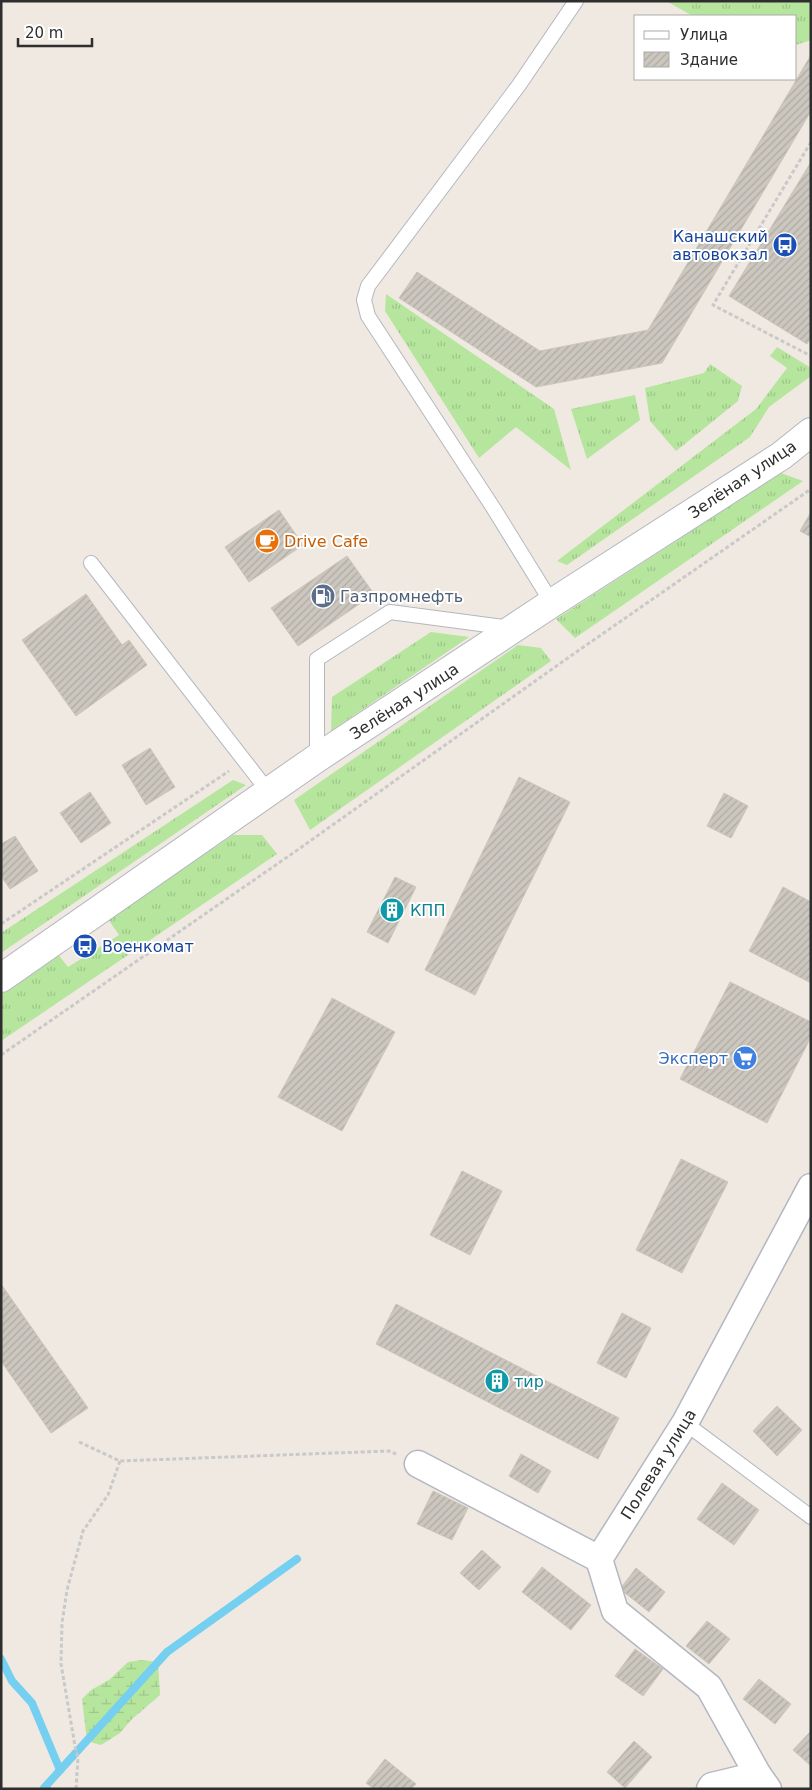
<svg xmlns="http://www.w3.org/2000/svg" width="812" height="1790" viewBox="0 0 812 1790" font-family="'DejaVu Sans',sans-serif">
  <style>
    .grass { fill: url(#grass-tufts) }
    .wetland { fill: url(#wetland-marsh) }
    .lines { fill: none; stroke-linecap: round; stroke-linejoin: round }
    .stream { stroke: #75cff0; stroke-width: 8 }
    .building { fill: url(#building-hatch); stroke: #cbc5ba }
    .lane-casing { stroke: #b4b7c1; stroke-width: 16 }
    .street-casing { stroke: #b4b7c1; stroke-width: 29 }
    .secondary-casing { stroke: #b4b7c1; stroke-width: 30 }
    .path { stroke: #c9c9c9; stroke-width: 3; stroke-dasharray: 4 2.5; stroke-linecap: butt }
    .lane { stroke: #fff; stroke-width: 14 }
    .street { stroke: #fff; stroke-width: 26 }
    .secondary { stroke: #fff; stroke-width: 28 }
    .labels { text-anchor: middle; stroke-width: 4; stroke-linejoin: round; paint-order: stroke }
    .transit-label { font-size: 16px; fill: #164399; stroke: #fff; text-anchor: end }
    .street-label { font-size: 16px; fill: #2e2e2e; stroke: #fff }
    .food-label { font-size: 16px; fill: #c56008; stroke: #fff; text-anchor: start }
    .service-label { font-size: 16px; fill: #4e5e75; stroke: #fff; text-anchor: start }
    .culture-label { font-size: 16px; fill: #0d838f; stroke: #fff; text-anchor: start }
    .shop-label { font-size: 16px; fill: #366cbe; stroke: #fff; text-anchor: end }
  </style>
  <defs>
    <pattern id="grass-tufts" width="24" height="20" patternUnits="userSpaceOnUse" patternTransform="scale(1.25)"><rect width="24" height="20" fill="#b6e59e"/><path d="M3 7l-1-3M5 7V3M7 7l1-3M15 17l-1-3M17 17v-4M19 17l1-3" fill="none" stroke="#9dc588"/></pattern>
    <pattern id="wetland-marsh" width="20" height="14" patternUnits="userSpaceOnUse" patternTransform="scale(1.25)"><rect width="20" height="14" fill="#b6e59e"/><path d="M1 5h8M5 5V1M11 12h8M15 12V8" fill="none" stroke="#9dc588"/></pattern>
    <pattern id="building-hatch" width="6" height="6" patternUnits="userSpaceOnUse" patternTransform="scale(1.25)"><rect width="6" height="6" fill="#cbc7bf"/><path d="M-1 1l2-2M0 6l6-6M5 7l2-2" fill="none" stroke="#afaba4"/></pattern>
  </defs>
  <rect width="100%" height="100%" fill="#efe9e1"/>
  <g class="grass">
    <path d="M 666,1 L 811,1 L 811,40 L 796,45 L 796,16 L 693,16 Z"/>
    <path d="M 386,294 L 554,409 L 571,470 L 516,427 L 479,458 L 385,311 Z"/>
    <path d="M 777,347 L 811,368 L 811,376 L 769,407 L 750,437 L 567,565 L 557,561 L 756,409 L 787,368 L 770,356 Z"/>
    <path d="M 710,364 L 742,386 L 738,401 L 676,451 L 650,421 L 645,388 L 704,373 Z"/>
    <path d="M 635,395 L 640,420 L 587,459 L 571,409 Z"/>
    <path d="M 781,473 L 803,481 L 575,638 L 556,619 Z"/>
    <path d="M 431,632 L 469,637 L 331,731 L 332,697 Z"/>
    <path d="M 518,645 L 541,648 L 551,661 L 310,830 L 294,800 Z"/>
    <path d="M 233,780 L 246,785 L 1,953 L 1,933 Z"/>
    <path d="M 233,835 L 262,835 L 277,854 L 1,1041 L 1,993 L 57,953 L 68,967 L 119,935 L 108,919 Z"/>
  </g>
  <path class="wetland" d="M 141,1660 L 158,1662 L 160,1695 L 131,1720 L 120,1733 L 101,1745 L 87,1741 L 82,1699 L 91,1690 L 109,1680 L 128,1662 Z"/>
  <g class="lines">
    <g class="stream">
      <path d="M 1,1659 L 12,1681 L 32,1703 L 60,1770"/>
      <path d="M 47,1789 L 44,1788 L 167,1652 L 297,1559"/>
    </g>
  </g>
  <g class="building">
    <path d="M 811,55 L 811,111 L 662,363 L 536,387 L 399,298 L 417,272 L 540,351 L 648,330 Z"/>
    <path d="M 811,162 L 811,338 L 807,344 L 729,296 Z"/>
    <path d="M 279,510 L 303,545 L 249,582 L 225,547 Z"/>
    <path d="M 811,512 L 811,537 L 800,531 Z"/>
    <path d="M 347,556 L 374,594 L 298,646 L 271,608 Z"/>
    <path d="M 86,594 L 122,645 L 129,640 L 147,665 L 76,716 L 22,640 Z"/>
    <path d="M 150,748 L 175,787 L 146,805 L 122,765 Z"/>
    <path d="M 519,777 L 570,802 L 475,995 L 425,970 Z"/>
    <path d="M 90,792 L 111,823 L 81,843 L 60,813 Z"/>
    <path d="M 724,793 L 748,806 L 731,838 L 707,826 Z"/>
    <path d="M 15,836 L 38,871 L 10,889 L 1,876 L 1,844 Z"/>
    <path d="M 395,877 L 416,887 L 388,943 L 367,932 Z"/>
    <path d="M 783,887 L 811,902 L 811,983 L 749,951 Z"/>
    <path d="M 730,982 L 811,1022 L 811,1037 L 767,1123 L 680,1079 Z"/>
    <path d="M 332,998 L 395,1032 L 342,1131 L 278,1097 Z"/>
    <path d="M 681,1159 L 728,1182 L 682,1273 L 636,1250 Z"/>
    <path d="M 462,1171 L 502,1191 L 470,1255 L 430,1235 Z"/>
    <path d="M 1,1284 L 88,1408 L 51,1433 L 1,1361 Z"/>
    <path d="M 396,1304 L 619,1418 L 598,1459 L 376,1344 Z"/>
    <path d="M 622,1313 L 651,1328 L 626,1378 L 597,1363 Z"/>
    <path d="M 777,1406 L 802,1430 L 777,1456 L 753,1431 Z"/>
    <path d="M 521,1454 L 551,1471 L 538,1493 L 509,1476 Z"/>
    <path d="M 722,1483 L 759,1510 L 734,1545 L 697,1519 Z"/>
    <path d="M 433,1491 L 468,1508 L 452,1540 L 417,1524 Z"/>
    <path d="M 482,1550 L 501,1567 L 479,1590 L 460,1573 Z"/>
    <path d="M 542,1567 L 591,1605 L 571,1630 L 522,1592 Z"/>
    <path d="M 636,1568 L 665,1592 L 649,1612 L 620,1589 Z"/>
    <path d="M 707,1621 L 730,1639 L 709,1664 L 686,1646 Z"/>
    <path d="M 635,1649 L 663,1669 L 643,1696 L 615,1676 Z"/>
    <path d="M 759,1679 L 791,1704 L 775,1724 L 743,1699 Z"/>
    <path d="M 811,1731 L 811,1766 L 793,1750 Z"/>
    <path d="M 634,1741 L 652,1757 L 625,1788 L 607,1772 Z"/>
    <path d="M 385,1759 L 416,1784 L 411,1789 L 374,1789 L 366,1783 Z"/>
  </g>
  <g class="lines">
    <defs>
      <g id="lane">
        <path d="M 91,563 L 268,791"/>
        <path d="M 552,603 L 494,509 L 368,316 L 364,300 L 368,286 L 519,85 L 576,1"/>
        <path d="M 317,758 L 317,659 L 390,612 L 511,628"/>
        <path d="M 685,1423 L 811,1517"/>
      </g>
      <g id="street">
        <path d="M 418,1464 L 599,1559 L 685,1423 L 811,1187"/>
        <path d="M 599,1559 L 615,1611 L 709,1687 L 758,1775 L 768,1789"/>
        <path d="M 710,1789 L 712,1786 L 758,1775"/>
      </g>
      <path id="secondary" d="M 1,978 L 317,758 L 552,603 L 781,456 L 811,432"/>
    </defs>
    <use href="#lane" class="lane-casing"/>
    <use href="#street" class="street-casing"/>
    <use href="#secondary" class="secondary-casing"/>
    <g class="path">
      <path d="M 811,142 L 713,305 L 811,356"/>
      <path d="M 1,924 L 229,771"/>
      <path d="M 1,1055 L 296,851 L 562,662 L 811,489"/>
      <path d="M 79,1442 L 120,1461 L 389,1451 L 396,1454"/>
      <path d="M 76,1789 L 78,1758 L 75,1746 L 61,1664 L 62,1623 L 67,1590 L 83,1531 L 108,1495 L 120,1461"/>
    </g>
    <use href="#lane" class="lane"/>
    <use href="#street" class="street"/>
    <use href="#secondary" class="secondary"/>
  </g>
  <defs>
    <symbol id="bus-disc" viewBox="-11 -11 22 22"><circle r="9.5" fill="#1a4fb4" stroke="#fff"/><path d="M-5-6H5V4H4V6H2V4H-2V6H-4V4H-5ZM-3.5-4V0h7V-4ZM-3.5 1.2v1.5H-2V1.2ZM2 1.2v1.5H3.5V1.2Z" fill="#fff"/></symbol>
    <symbol id="cafe-disc" viewBox="-11 -11 22 22"><circle r="9.5" fill="#e8710a" stroke="#fff"/><path d="M-5.5-4.5H6V0H3Q3 3.5 0 3.5H-2.5Q-5.5 3.5-5.5 0ZM3-3.2v2h1.7v-2ZM-6 4.5H4V6H-6Z" fill="#fff"/></symbol>
    <symbol id="fuel-disc" viewBox="-11 -11 22 22"><circle r="9.5" fill="#5c6f8a" stroke="#fff"/><path d="M-5.5-6h7V0h2V4h1.3V-2.5L3-4.5l.8-.8L6-3V5H2.5V1h-1V6h-7ZM-4.2-4.7v3.2H.2V-4.7Z" fill="#fff"/></symbol>
    <symbol id="building-disc" viewBox="-11 -11 22 22"><circle r="9.5" fill="#0f9aa8" stroke="#fff"/><path d="M-4-6H4V6H1V3H-1V6H-4ZM-2.5-4.3h1.7v1.8h-1.7ZM.8-4.3h1.7v1.8H.8ZM-2.5-1h1.7V.8h-1.7ZM.8-1h1.7V.8H.8Z" fill="#fff"/></symbol>
    <symbol id="supermarket-disc" viewBox="-11 -11 22 22"><circle r="9.5" fill="#3f7fe0" stroke="#fff"/><path d="M-6-5.5h2.5l.6 2H6L4.5 2H-2.5L-4.4-4H-6ZM-1.5 3.2a1.3 1.3 0 1 0 .1 0ZM3 3.2a1.3 1.3 0 1 0 .1 0Z" fill="#fff"/></symbol>
  </defs>
  <g fill-rule="evenodd">
    <use href="#bus-disc" x="771" y="231" width="28" height="28"/>
    <use href="#cafe-disc" x="253" y="527" width="28" height="28"/>
    <use href="#fuel-disc" x="309" y="582" width="28" height="28"/>
    <use href="#building-disc" x="378" y="896" width="28" height="28"/>
    <use href="#bus-disc" x="71" y="932" width="28" height="28"/>
    <use href="#supermarket-disc" x="731" y="1044" width="28" height="28"/>
    <use href="#building-disc" x="483" y="1367" width="28" height="28"/>
  </g>
  <g class="labels">
    <g class="transit-label">
      <text x="768" y="242">Канашский<tspan x="768" dy="18">автовокзал</tspan></text>
      <text x="102" y="952" text-anchor="start">Военкомат</text>
    </g>
    <g class="street-label">
      <text transform="translate(742 479) rotate(-34)" y="6">Зелёная улица</text>
      <text transform="translate(404 701) rotate(-33)" y="6">Зелёная улица</text>
      <text transform="translate(658 1464) rotate(-58)" y="6">Полевая улица</text>
    </g>
    <g class="food-label">
      <text x="284" y="547">Drive Cafe</text>
    </g>
    <g class="service-label">
      <text x="340" y="602">Газпромнефть</text>
    </g>
    <g class="culture-label">
      <text x="410" y="916">КПП</text>
      <text x="514" y="1387">тир</text>
    </g>
    <g class="shop-label">
      <text x="728" y="1064">Эксперт</text>
    </g>
  </g>
  <rect width="812" height="1790" fill="none" stroke="#2e2e2e" stroke-width="5"/>
  <rect x="634" y="15" width="162" height="65" fill="#ffffff" stroke="#ababab"/>
  <rect x="644" y="31" width="25" height="8" fill="#ffffff" stroke="#ababab"/>
  <text x="680" y="40" font-size="15" fill="#2e2e2e">Улица</text>
  <rect x="644" y="52" width="25" height="15" fill="url(#building-hatch)" stroke="#ababab"/>
  <text x="680" y="65" font-size="15" fill="#2e2e2e">Здание</text>
  <path d="M18 38v8h74v-8" fill="none" stroke="#2e2e2e" stroke-width="2.5"/>
  <text x="25" y="38" font-size="15" fill="#2e2e2e" stroke="#ffffff" stroke-width="4" paint-order="stroke">20 m</text>
</svg>
